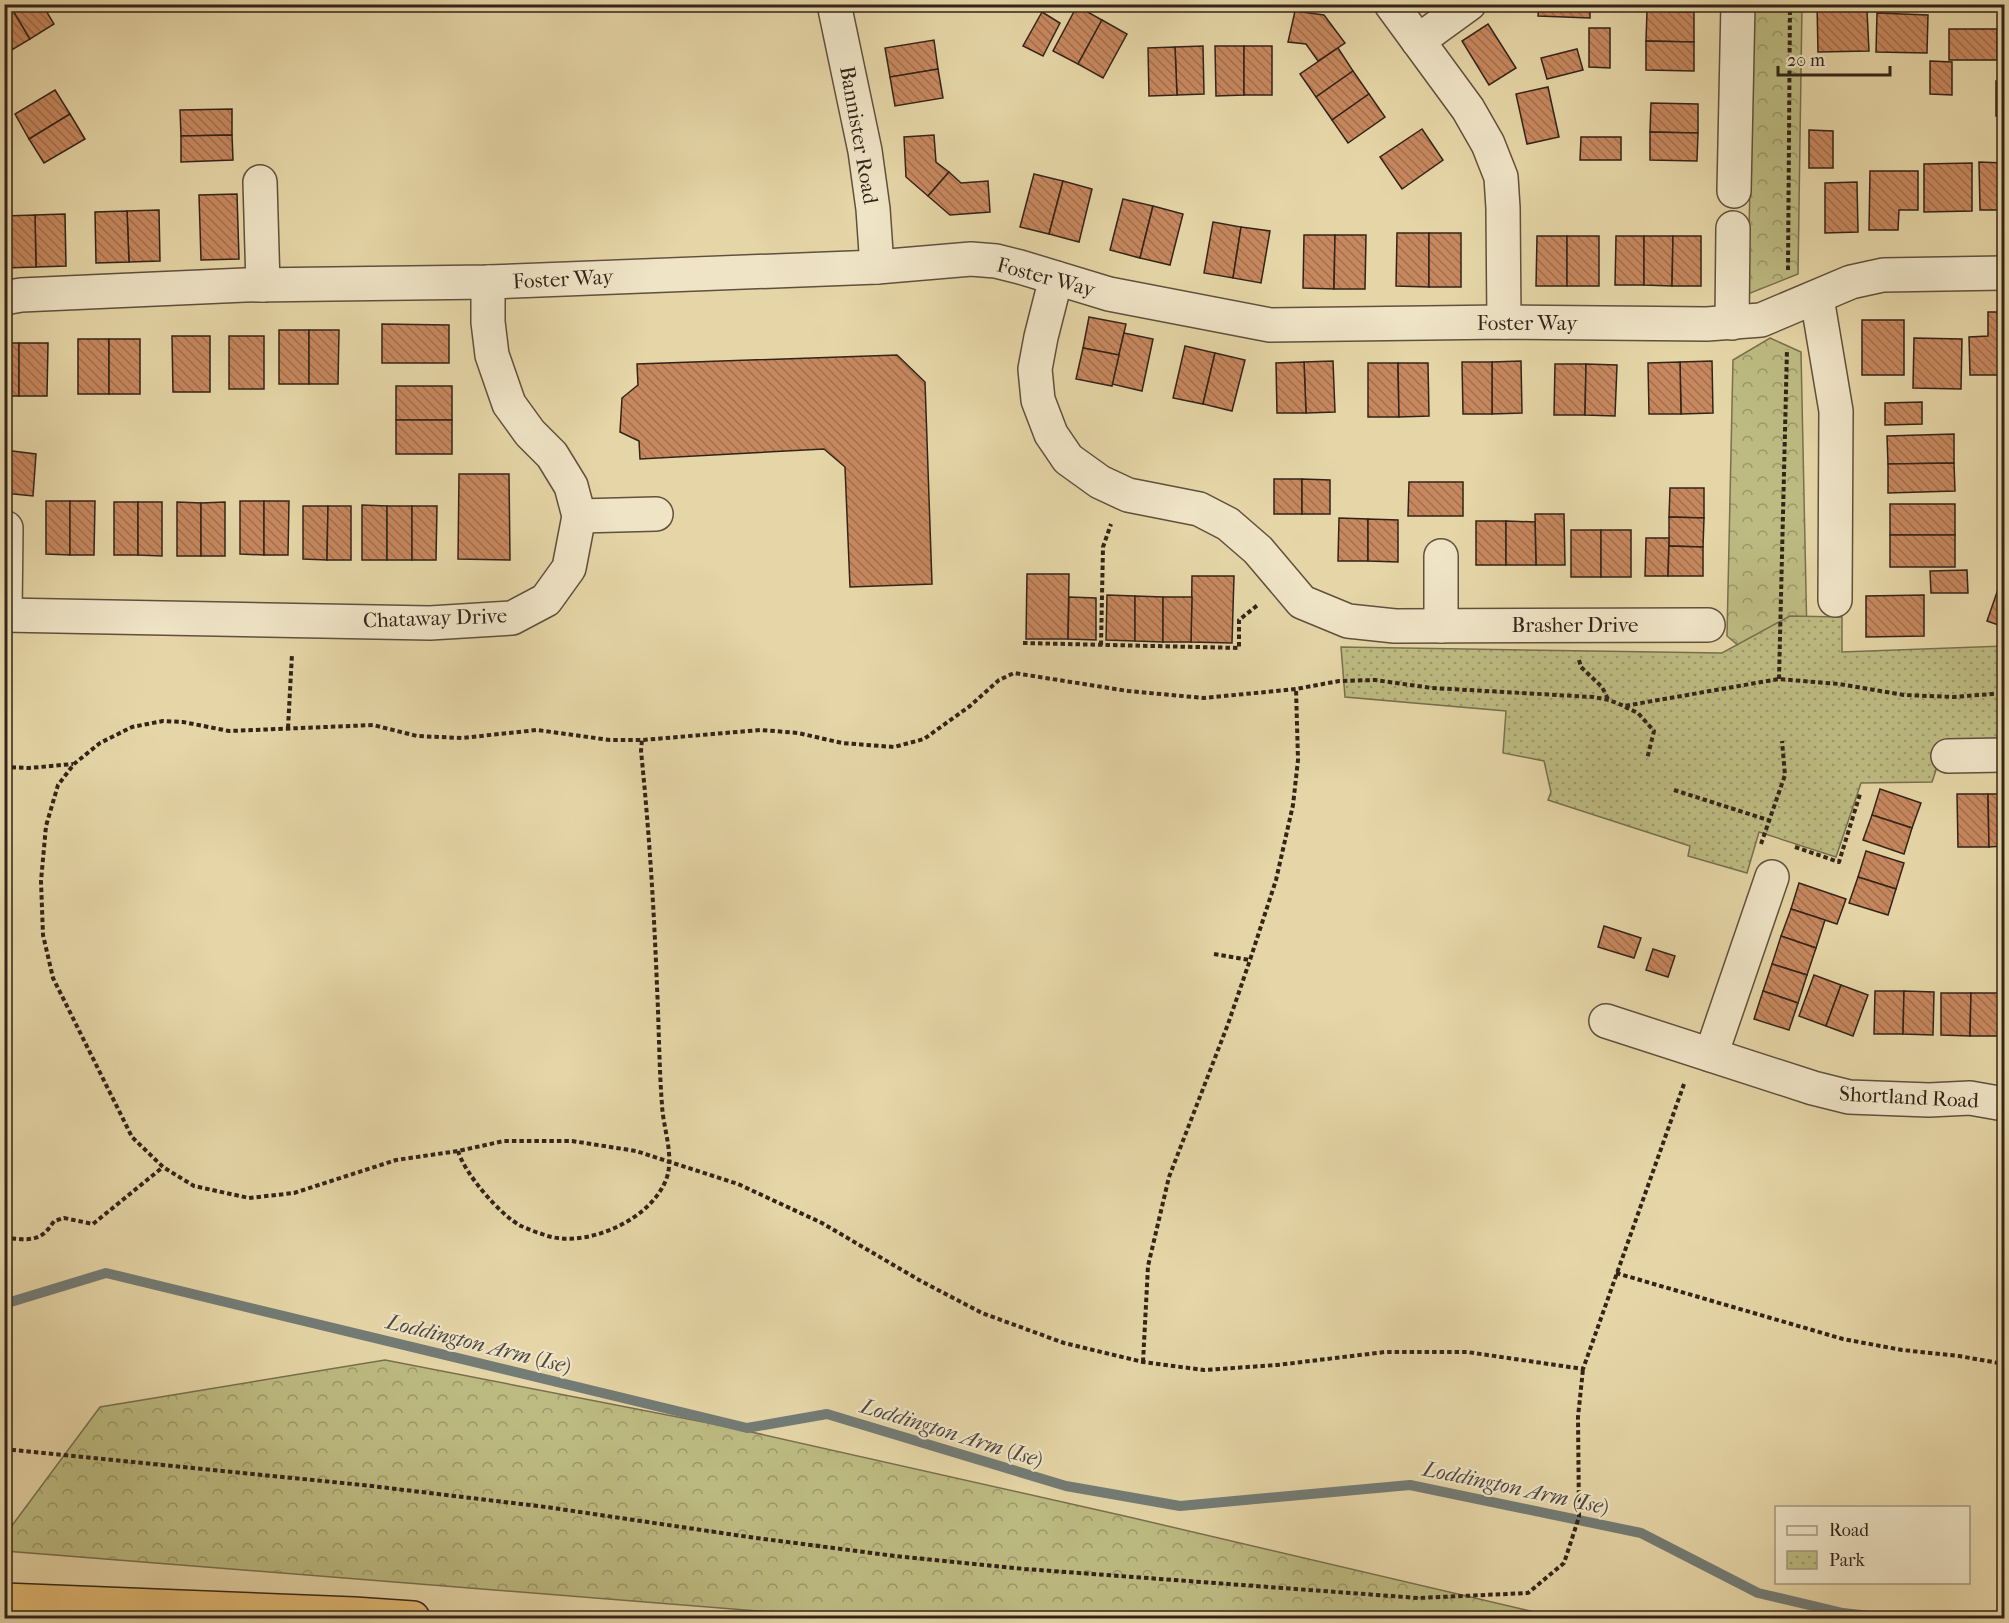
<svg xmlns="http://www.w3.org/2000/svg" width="2009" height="1623" viewBox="0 0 2009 1623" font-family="'IM FELL French Canon',serif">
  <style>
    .forest { fill: url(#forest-crowns); stroke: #78704e; stroke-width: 1.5 }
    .park { fill: url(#park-dots); stroke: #78704e; stroke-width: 1.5 }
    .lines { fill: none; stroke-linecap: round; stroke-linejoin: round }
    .stream { stroke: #737c76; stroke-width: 10 }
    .building { fill: url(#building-back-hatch); stroke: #332419; stroke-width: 1.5 }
    .minor-casing { stroke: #60503c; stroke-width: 36 }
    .highway-casing { stroke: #332419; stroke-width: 36 }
    .path { stroke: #332419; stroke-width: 4; stroke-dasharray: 4.5 3; stroke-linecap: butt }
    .minor { stroke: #efe4c6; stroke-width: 33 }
    .highway { stroke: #e3bb74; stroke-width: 33 }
    .labels { text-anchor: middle; stroke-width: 4.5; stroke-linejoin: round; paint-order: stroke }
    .street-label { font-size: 21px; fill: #332419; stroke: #efe4c6 }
    .water-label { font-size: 22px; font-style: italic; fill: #4e4840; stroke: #efe4c6 }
  </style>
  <defs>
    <pattern id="forest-crowns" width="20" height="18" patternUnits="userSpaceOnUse" patternTransform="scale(1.5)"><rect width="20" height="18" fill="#bdbb82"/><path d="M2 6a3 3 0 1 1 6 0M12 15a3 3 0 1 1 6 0" fill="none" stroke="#9a986a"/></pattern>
    <pattern id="park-dots" width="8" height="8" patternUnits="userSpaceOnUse" patternTransform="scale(1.5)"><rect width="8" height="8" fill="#bdbb82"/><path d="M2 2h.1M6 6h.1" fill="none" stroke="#9a986a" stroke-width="1.8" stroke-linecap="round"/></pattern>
    <pattern id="building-back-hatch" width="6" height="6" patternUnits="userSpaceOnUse" patternTransform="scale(1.5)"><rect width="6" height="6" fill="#c8885f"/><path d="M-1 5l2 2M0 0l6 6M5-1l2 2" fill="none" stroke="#a36f4e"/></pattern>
  </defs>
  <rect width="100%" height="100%" fill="#e6d6a7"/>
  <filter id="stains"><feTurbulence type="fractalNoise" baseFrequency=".00333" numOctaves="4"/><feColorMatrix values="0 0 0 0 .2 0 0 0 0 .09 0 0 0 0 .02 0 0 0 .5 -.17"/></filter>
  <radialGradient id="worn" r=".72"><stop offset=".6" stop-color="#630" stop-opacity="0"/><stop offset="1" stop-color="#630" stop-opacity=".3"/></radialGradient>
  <g class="forest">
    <path d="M 1753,5 L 1802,5 L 1798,274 L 1748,294 Z"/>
    <path d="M 1770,338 L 1801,352 L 1807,639 L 1766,669 L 1727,636 L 1733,360 Z"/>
    <path d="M 385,1360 L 729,1427 L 1129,1517 L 1560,1618 L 846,1618 L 5,1551 L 5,1535 L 100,1407 Z"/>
  </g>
  <path class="park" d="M 1790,616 L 1842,617 L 1842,652 L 2004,646 L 2004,740 L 1946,740 L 1932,782 L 1861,783 L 1836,857 L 1759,832 L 1747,873 L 1688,856 L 1690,846 L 1548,800 L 1551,792 L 1544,761 L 1503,753 L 1506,711 L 1345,697 L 1341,647 L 1722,653 Z"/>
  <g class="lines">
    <path class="stream" d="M 4,1304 L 106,1273 L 747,1428 L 827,1414 L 1066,1486 L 1180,1506 L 1410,1485 L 1641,1533 L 1758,1593 L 1843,1613 L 1888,1618"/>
  </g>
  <g class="building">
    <path d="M 4,4 L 9,4 L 30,39 L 5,54 Z"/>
    <path d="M 9,4 L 42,4 L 54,24 L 30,39 Z"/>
    <path d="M 1539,4 L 1590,4 L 1590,18 L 1538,16 Z"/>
    <path d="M 1647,4 L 1694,4 L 1694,12 L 1647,11 Z"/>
    <path d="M 1817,4 L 1848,4 L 1848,11 L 1867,11 L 1869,51 L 1818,52 Z"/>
    <path d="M 1077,6 L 1102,20 L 1078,64 L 1053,51 Z"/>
    <path d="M 1295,11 L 1324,15 L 1345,43 L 1318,61 L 1306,44 L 1288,42 Z"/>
    <path d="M 1647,11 L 1694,12 L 1694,42 L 1646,41 Z"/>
    <path d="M 1042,12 L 1060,23 L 1043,56 L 1023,46 Z"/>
    <path d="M 1877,13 L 1928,15 L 1927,53 L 1876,52 Z"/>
    <path d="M 1102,20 L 1127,34 L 1103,78 L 1078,64 Z"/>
    <path d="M 1488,24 L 1516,68 L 1489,85 L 1462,41 Z"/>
    <path d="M 1589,28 L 1610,28 L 1610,68 L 1589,67 Z"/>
    <rect x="1949" y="29" width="48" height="31"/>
    <path d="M 934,40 L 938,69 L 890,77 L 885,48 Z"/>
    <path d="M 1646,41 L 1694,42 L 1694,71 L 1646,70 Z"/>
    <path d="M 1203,46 L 1204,94 L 1177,95 L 1175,47 Z"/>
    <path d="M 1215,46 L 1244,46 L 1244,95 L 1216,96 Z"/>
    <rect x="1244" y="46" width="28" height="49"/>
    <path d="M 1175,47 L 1177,95 L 1149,96 L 1148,48 Z"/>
    <path d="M 1338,48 L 1353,71 L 1316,97 L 1300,74 Z"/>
    <path d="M 1577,49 L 1583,70 L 1547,79 L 1541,58 Z"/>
    <path d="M 1930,61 L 1952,62 L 1952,95 L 1930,94 Z"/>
    <path d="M 938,69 L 943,98 L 895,106 L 890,77 Z"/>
    <path d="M 1353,71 L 1369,94 L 1332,120 L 1316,97 Z"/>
    <rect x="1996" y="81" width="8" height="35"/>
    <path d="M 1548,87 L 1559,137 L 1527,144 L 1516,94 Z"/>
    <path d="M 55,90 L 70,114 L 29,139 L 15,114 Z"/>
    <path d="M 1369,94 L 1385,117 L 1348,143 L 1332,120 Z"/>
    <path d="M 1651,103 L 1698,104 L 1698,133 L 1650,132 Z"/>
    <path d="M 232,109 L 232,135 L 181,136 L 180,110 Z"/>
    <path d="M 70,114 L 85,139 L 44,163 L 29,139 Z"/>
    <path d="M 1422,129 L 1443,160 L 1402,189 L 1380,157 Z"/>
    <path d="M 1809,130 L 1833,131 L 1833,168 L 1809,168 Z"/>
    <path d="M 1650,132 L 1698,133 L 1697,161 L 1650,160 Z"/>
    <path d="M 232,135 L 233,160 L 181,162 L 181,136 Z"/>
    <path d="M 934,135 L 936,162 L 949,172 L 928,196 L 906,177 L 904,137 Z"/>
    <path d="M 1581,137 L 1621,137 L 1621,160 L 1580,160 Z"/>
    <path d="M 1979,162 L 2004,163 L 2004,210 L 1980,210 Z"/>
    <path d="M 1972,163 L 1972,211 L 1924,212 L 1924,164 Z"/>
    <path d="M 1870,171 L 1918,171 L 1918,210 L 1899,210 L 1898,230 L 1869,230 Z"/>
    <path d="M 949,172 L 961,183 L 988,181 L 990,212 L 950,215 L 928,196 Z"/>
    <path d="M 1034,174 L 1063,181 L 1049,234 L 1020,227 Z"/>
    <path d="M 1063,181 L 1092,189 L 1079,242 L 1049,234 Z"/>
    <path d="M 1857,182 L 1858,232 L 1825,233 L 1825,183 Z"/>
    <path d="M 237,194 L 239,259 L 201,260 L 199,195 Z"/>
    <path d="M 1123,199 L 1153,206 L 1140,258 L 1110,250 Z"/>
    <path d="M 1153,206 L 1183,214 L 1170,265 L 1140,258 Z"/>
    <path d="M 159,210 L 160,261 L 129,262 L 127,211 Z"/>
    <path d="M 127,211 L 129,262 L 96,263 L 95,212 Z"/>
    <path d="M 65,214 L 66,266 L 36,267 L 35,215 Z"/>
    <path d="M 35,215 L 36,267 L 4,268 L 4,216 Z"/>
    <path d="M 1213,222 L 1241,227 L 1233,278 L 1204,273 Z"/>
    <path d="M 1241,227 L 1270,231 L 1261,283 L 1233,278 Z"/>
    <path d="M 1397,233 L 1429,233 L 1429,287 L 1396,286 Z"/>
    <rect x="1429" y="233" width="32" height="54"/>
    <path d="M 1304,235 L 1335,235 L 1334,289 L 1303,288 Z"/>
    <path d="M 1335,235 L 1366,235 L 1365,289 L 1334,289 Z"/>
    <path d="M 1537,236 L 1567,236 L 1567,286 L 1536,286 Z"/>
    <rect x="1567" y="236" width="32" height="50"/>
    <path d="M 1616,236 L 1644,236 L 1644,285 L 1615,285 Z"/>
    <path d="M 1644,236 L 1673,236 L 1672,286 L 1644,285 Z"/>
    <path d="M 1673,236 L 1701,236 L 1701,286 L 1672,286 Z"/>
    <path d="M 1988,312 L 2004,312 L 2004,375 L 1970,375 L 1969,337 L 1988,336 Z"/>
    <path d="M 1089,317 L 1126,324 L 1119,355 L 1083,348 Z"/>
    <rect x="1862" y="320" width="42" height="55"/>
    <path d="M 382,324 L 449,325 L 449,363 L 382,363 Z"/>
    <rect x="279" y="330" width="30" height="54"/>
    <path d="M 309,330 L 339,330 L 338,384 L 309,384 Z"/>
    <path d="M 1124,333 L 1153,339 L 1142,391 L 1112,384 Z"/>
    <path d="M 172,336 L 210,336 L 210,392 L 173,392 Z"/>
    <rect x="229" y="336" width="35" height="53"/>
    <path d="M 1914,338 L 1962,339 L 1961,389 L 1913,388 Z"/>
    <rect x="78" y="339" width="31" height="55"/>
    <rect x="109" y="339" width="31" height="55"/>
    <rect x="4" y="343" width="15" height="53"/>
    <path d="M 19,343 L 48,343 L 47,396 L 19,396 Z"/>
    <path d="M 1185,346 L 1215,353 L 1203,404 L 1173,398 Z"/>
    <path d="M 1083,348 L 1119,355 L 1112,386 L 1076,379 Z"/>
    <path d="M 1215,353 L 1245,360 L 1232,411 L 1203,404 Z"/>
    <path d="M 897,355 L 925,382 L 932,584 L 850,587 L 845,467 L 824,449 L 640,459 L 639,441 L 620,432 L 622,398 L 638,385 L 637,364 Z"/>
    <path d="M 1333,361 L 1335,412 L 1306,413 L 1304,362 Z"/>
    <path d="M 1521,361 L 1522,413 L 1492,414 L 1492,362 Z"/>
    <path d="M 1712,361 L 1713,413 L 1681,414 L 1680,362 Z"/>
    <path d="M 1304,362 L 1306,413 L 1277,413 L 1276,363 Z"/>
    <path d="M 1462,362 L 1492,362 L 1492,414 L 1463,414 Z"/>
    <path d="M 1680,362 L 1681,414 L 1649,414 L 1648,363 Z"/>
    <path d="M 1368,363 L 1398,363 L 1399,417 L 1368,417 Z"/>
    <path d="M 1398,363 L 1428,363 L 1429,416 L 1399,417 Z"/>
    <path d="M 1555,364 L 1586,364 L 1585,415 L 1554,415 Z"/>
    <path d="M 1586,364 L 1617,365 L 1615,416 L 1585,415 Z"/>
    <rect x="396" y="386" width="56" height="34"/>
    <path d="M 1922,402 L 1922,424 L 1885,425 L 1885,403 Z"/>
    <rect x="396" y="420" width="56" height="34"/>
    <path d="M 1954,434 L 1954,463 L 1888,464 L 1887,436 Z"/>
    <path d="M 4,450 L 36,454 L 33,496 L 4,493 Z"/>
    <path d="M 1954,463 L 1955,491 L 1888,493 L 1888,464 Z"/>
    <path d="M 459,474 L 509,474 L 510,560 L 458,559 Z"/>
    <rect x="1274" y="479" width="28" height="35"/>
    <path d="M 1302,479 L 1330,480 L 1330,514 L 1302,514 Z"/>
    <path d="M 1409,482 L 1463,482 L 1463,516 L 1408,516 Z"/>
    <path d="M 1670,488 L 1704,488 L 1704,518 L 1669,517 Z"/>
    <path d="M 46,501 L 70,501 L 70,555 L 46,554 Z"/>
    <path d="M 70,501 L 95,501 L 94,555 L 70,555 Z"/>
    <path d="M 240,501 L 264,501 L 264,555 L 240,554 Z"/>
    <path d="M 264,501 L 289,501 L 288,555 L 264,555 Z"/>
    <rect x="114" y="502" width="24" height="53"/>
    <path d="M 138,502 L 162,502 L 162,556 L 138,555 Z"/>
    <path d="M 177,502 L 201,503 L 201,556 L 177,556 Z"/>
    <path d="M 225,502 L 225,556 L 201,556 L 201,503 Z"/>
    <rect x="1890" y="504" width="65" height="31"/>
    <path d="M 362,505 L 387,506 L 387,560 L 362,560 Z"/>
    <path d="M 303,506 L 328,506 L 327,560 L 303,559 Z"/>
    <path d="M 328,506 L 351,506 L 351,560 L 327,560 Z"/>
    <rect x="387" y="506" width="25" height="54"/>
    <path d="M 412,506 L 437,506 L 436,560 L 412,560 Z"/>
    <path d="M 1535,514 L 1564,514 L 1565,565 L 1536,565 Z"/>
    <path d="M 1669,517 L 1704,518 L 1703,547 L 1669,546 Z"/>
    <path d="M 1339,518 L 1368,519 L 1368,561 L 1338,561 Z"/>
    <path d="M 1368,519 L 1398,520 L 1398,562 L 1368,561 Z"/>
    <rect x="1476" y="521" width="30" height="44"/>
    <path d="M 1506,521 L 1535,522 L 1536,565 L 1506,565 Z"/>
    <rect x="1571" y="530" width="30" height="47"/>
    <rect x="1601" y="530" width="30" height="47"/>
    <rect x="1890" y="535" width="65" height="32"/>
    <path d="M 1646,538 L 1669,538 L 1668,576 L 1645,576 Z"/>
    <path d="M 1669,546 L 1703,547 L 1703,576 L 1668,576 Z"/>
    <path d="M 1967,570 L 1968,593 L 1931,593 L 1930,571 Z"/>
    <path d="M 2004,572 L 2004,627 L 1987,621 Z"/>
    <path d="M 1027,574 L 1069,574 L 1068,639 L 1026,639 Z"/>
    <path d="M 1192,576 L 1234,576 L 1232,643 L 1191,642 Z"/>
    <path d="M 1107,595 L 1135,596 L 1135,641 L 1106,640 Z"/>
    <path d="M 1924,595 L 1924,636 L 1866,637 L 1866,596 Z"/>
    <path d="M 1135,596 L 1163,597 L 1163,642 L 1135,641 Z"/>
    <path d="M 1069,597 L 1096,598 L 1096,640 L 1068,639 Z"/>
    <path d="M 1163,597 L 1192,597 L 1191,642 L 1163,642 Z"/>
    <path d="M 1880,789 L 1921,803 L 1912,828 L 1872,815 Z"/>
    <path d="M 1957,794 L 1988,794 L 1989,847 L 1958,847 Z"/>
    <path d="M 1988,794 L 2004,794 L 2004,846 L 1989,847 Z"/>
    <path d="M 1872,815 L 1912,828 L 1904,854 L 1863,840 Z"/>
    <path d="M 1866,851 L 1904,863 L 1896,889 L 1858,877 Z"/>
    <path d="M 1858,877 L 1896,889 L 1888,915 L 1849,903 Z"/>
    <path d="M 1799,883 L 1846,899 L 1837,924 L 1791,909 Z"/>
    <path d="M 1791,909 L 1825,920 L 1816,948 L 1781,936 Z"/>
    <path d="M 1604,926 L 1641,938 L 1634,958 L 1598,947 Z"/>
    <path d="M 1781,936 L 1816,948 L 1807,975 L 1772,964 Z"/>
    <path d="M 1653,949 L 1675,956 L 1668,977 L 1646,970 Z"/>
    <path d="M 1772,964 L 1807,975 L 1798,1003 L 1763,991 Z"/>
    <path d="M 1814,975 L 1841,985 L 1826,1026 L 1799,1016 Z"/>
    <path d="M 1841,985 L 1868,995 L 1853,1036 L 1826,1026 Z"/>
    <path d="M 1763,991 L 1798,1003 L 1789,1030 L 1754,1019 Z"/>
    <path d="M 1875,991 L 1904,991 L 1903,1034 L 1874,1034 Z"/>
    <path d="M 1904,991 L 1934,992 L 1933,1035 L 1903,1034 Z"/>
    <path d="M 1941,993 L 1971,993 L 1970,1036 L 1941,1035 Z"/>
    <path d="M 1971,993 L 2000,993 L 2000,1036 L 1970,1036 Z"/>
    <rect x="2000" y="993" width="4" height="43"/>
  </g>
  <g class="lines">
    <defs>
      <g id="minor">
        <path d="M 834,4 L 865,151 L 873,209 L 877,267"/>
        <path d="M 1391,4 L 1468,109 L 1488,144 L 1501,177 L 1503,208 L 1504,322"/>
        <path d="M 1418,41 L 1469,4"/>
        <path d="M 260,182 L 263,285"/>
        <path d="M 1734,191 L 1738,4"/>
        <path d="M 1056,278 L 1041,337 L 1035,369 L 1038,400 L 1051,434 L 1068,459 L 1100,482 L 1128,495 L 1199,509 L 1228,524 L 1258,550 L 1302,602 L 1348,621 L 1395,626 L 1708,625"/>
        <path d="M 4,298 L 21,295 L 245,285 L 488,282 L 877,267 L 971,259 L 996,261 L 1020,267 L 1109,294 L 1270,325 L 1504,322 L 1707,324 L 1761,320 L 1851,282 L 1883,275 L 2004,273"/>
        <path d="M 1817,298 L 1836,411 L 1835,600"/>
        <path d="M 1732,323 L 1733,228"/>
        <path d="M 579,516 L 656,514"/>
        <path d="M 1441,556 L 1441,626"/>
        <path d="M 4,615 L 430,623 L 512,618 L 546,600 L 569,568 L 579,516 L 571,486 L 552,455 L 530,433 L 509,404 L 492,355 L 488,322 L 488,282"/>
        <path d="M 5,615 L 6,528"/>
        <path d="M 1948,756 L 2004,755"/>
        <path d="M 1606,1021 L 1813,1088 L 1849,1097 L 1929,1100 L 1970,1098 L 2004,1104"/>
        <path d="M 1711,1055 L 1772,877"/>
      </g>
      <path id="highway" d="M 4,1600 L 354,1614 L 413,1618"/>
    </defs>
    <use href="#minor" class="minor-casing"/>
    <use href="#highway" class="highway-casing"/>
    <g class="path">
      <path d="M 1788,270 L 1790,4"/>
      <path d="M 1023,643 L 1239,648 L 1239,620 L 1259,604"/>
      <path d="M 1101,645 L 1103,547 L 1111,524"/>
      <path d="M 1579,660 L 1581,667 L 1602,687 L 1608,699"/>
      <path d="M 1779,679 L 1787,349"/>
      <path d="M 1625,707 L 1638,713 L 1654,731 L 1647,759"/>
      <path d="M 288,728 L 292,654"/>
      <path d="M 4,767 L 29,768 L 73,764"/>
      <path d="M 1674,790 L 1768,820"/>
      <path d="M 1761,844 L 1785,775 L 1782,741"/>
      <path d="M 1795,847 L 1839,862 L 1860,794"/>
      <path d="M 1214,954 L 1250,960"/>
      <path d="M 1684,1084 L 1583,1369 L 1467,1352 L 1385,1352 L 1277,1365 L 1204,1370 L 1143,1362 L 1064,1343 L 982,1313 L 919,1280 L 822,1223 L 738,1184 L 636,1151 L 572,1141 L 504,1141 L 458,1151 L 396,1160 L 294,1193 L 249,1198 L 194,1186 L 163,1167 L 132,1137 L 53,978 L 43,935 L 41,881 L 46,826 L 58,785 L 74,764 L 100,743 L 132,727 L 163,721 L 183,722 L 229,731 L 373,725 L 417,736 L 462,738 L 537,730 L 610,740 L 642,740 L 761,730 L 798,733 L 842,743 L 894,747 L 924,739 L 970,706 L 999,680 L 1014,673 L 1128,691 L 1204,698 L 1296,689 L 1339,681 L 1375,680 L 1432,688 L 1593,697 L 1609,700 L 1624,706 L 1779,679 L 1839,684 L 1904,695 L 1954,697 L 2004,693"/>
      <path d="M 458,1151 C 465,1174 500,1215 521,1226 C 528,1229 535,1232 542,1234 C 583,1251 653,1220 667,1177 C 674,1155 663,1127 662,1105 C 659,1066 659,1026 657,987 C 654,908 649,829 641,751 L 642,740"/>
      <path d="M 4,1238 C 29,1239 40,1244 54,1221 L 64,1218 L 93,1224 L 163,1167"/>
      <path d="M 1616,1273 L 1843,1339 L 1902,1350 L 1959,1356 L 2004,1364"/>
      <path d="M 1143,1362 L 1148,1266 L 1169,1177 L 1228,1024 L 1250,960 L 1276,880 L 1293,805 L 1298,760 L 1296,689"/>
      <path d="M 4,1449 L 363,1485 L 546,1507 L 749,1537 L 895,1556 L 1025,1569 L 1418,1598 L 1528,1593 L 1564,1563 L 1579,1517 L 1578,1417 L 1583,1369"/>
    </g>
    <use href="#minor" class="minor"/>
    <use href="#highway" class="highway"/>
  </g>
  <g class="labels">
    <g class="street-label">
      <text transform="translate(859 135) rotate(80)" y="7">Bannister Road</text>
      <text transform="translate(1046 277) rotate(15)" y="7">Foster Way</text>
      <text transform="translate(563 279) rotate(-3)" y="7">Foster Way</text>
      <text x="1527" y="330">Foster Way</text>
      <text transform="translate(435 618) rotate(-2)" y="7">Chataway Drive</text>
      <text x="1575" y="632">Brasher Drive</text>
      <text transform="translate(1909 1097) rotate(3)" y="7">Shortland Road</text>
    </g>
    <g class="water-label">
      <text transform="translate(479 1343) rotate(14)" y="8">Loddington Arm (Ise)</text>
      <text transform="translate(952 1432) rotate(17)" y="8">Loddington Arm (Ise)</text>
      <text transform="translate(1516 1487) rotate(12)" y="8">Loddington Arm (Ise)</text>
    </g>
  </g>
  <rect width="2009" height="1623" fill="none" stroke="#e6d6a7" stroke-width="24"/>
  <rect x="6" y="6" width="1997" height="1611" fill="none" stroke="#332419" stroke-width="3"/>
  <rect x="12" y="12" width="1985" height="1599" fill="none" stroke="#332419" stroke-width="1.5"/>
  <rect x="1775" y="1506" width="195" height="78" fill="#efe4c6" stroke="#a49781" stroke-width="1.5"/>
  <rect x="1787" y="1526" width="30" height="9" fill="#efe4c6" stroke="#a49781" stroke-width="1.5"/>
  <text x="1829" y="1536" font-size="18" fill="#332419">Road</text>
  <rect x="1787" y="1551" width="30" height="18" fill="url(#park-dots)" stroke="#a49781" stroke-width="1.5"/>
  <text x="1829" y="1566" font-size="18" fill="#332419">Park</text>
  <path d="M1778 66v9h112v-9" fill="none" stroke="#332419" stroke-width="3"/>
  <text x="1787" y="66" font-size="18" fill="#332419" stroke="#efe4c6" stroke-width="4.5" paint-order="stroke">20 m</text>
  <rect width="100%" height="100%" filter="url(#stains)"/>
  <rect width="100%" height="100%" fill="url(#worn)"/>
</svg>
